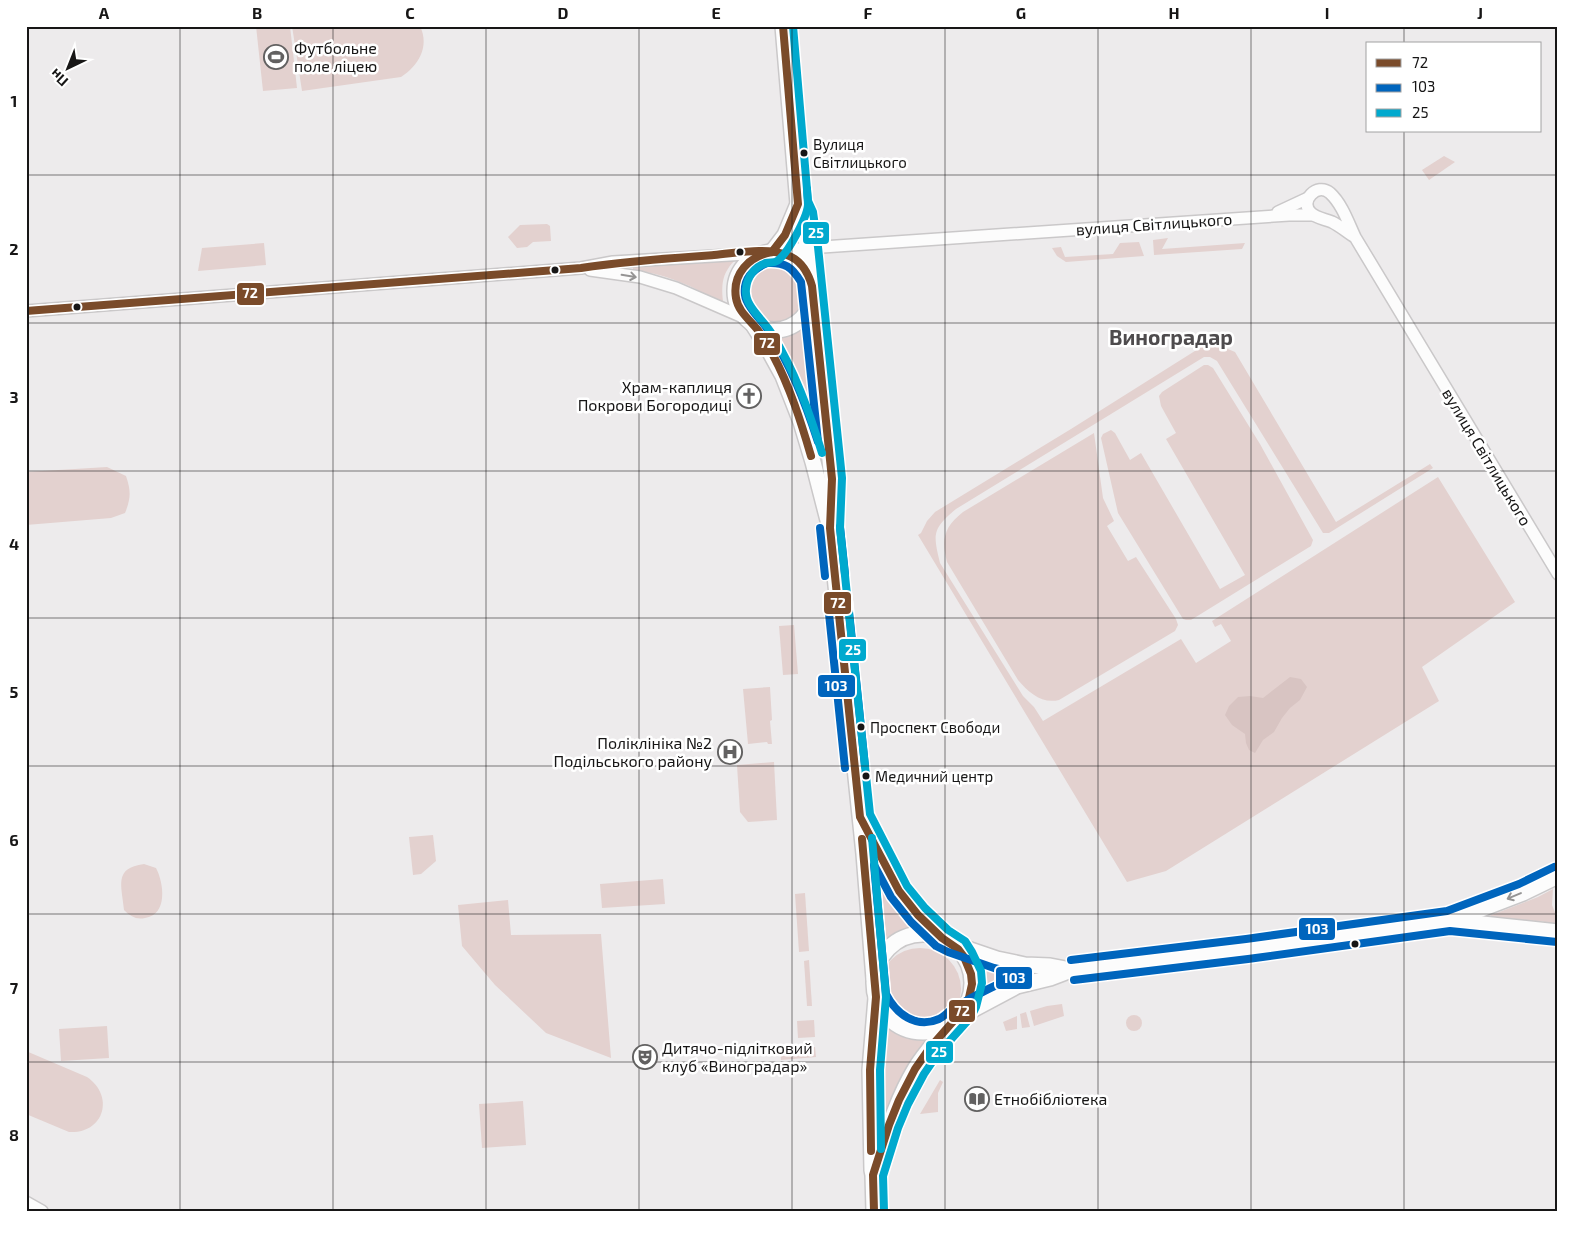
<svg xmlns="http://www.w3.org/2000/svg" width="1584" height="1237" viewBox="0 0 1584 1237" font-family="'Exo 2',sans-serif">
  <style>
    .green { fill: #e3d1cf }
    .forest { fill: #d8c4c2 }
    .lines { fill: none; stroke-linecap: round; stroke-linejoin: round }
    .street-casing { stroke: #cac8c9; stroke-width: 14 }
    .secondary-casing { stroke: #cac8c9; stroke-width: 18 }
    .street { stroke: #fcfcfc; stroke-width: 11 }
    .secondary { stroke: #fcfcfc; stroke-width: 15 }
    .bus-1-casing { stroke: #fff; stroke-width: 11 }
    .bus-2-casing { stroke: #fff; stroke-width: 11 }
    .bus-3-casing { stroke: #fff; stroke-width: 11 }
    .bus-1 { stroke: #7a4b2a; stroke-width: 8 }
    .bus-2 { stroke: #0065bd; stroke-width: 8 }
    .bus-3 { stroke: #00a9ce; stroke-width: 8 }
    .oneway { stroke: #959494 }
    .grid { fill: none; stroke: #171616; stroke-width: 1; stroke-opacity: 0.55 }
    .bus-dot { fill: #171616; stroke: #fff; stroke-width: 2 }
    .labels { text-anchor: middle; stroke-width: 5; stroke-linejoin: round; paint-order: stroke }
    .bus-label { font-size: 15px; fill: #171616; stroke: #fff; text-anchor: start }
    .poi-label { font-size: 16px; fill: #171616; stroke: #fff; text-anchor: start }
    .street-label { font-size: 16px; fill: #171616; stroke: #fff }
    .district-label { font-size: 21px; font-weight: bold; fill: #4e4b4d; stroke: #fff }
    .line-badge { stroke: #fff; stroke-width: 2 }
    .badge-label { font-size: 14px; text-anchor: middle; font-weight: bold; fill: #fff }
    .neatline { fill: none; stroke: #171616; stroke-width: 2 }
    .grid-label { font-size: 16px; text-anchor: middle; font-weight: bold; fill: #171616 }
  </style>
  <rect width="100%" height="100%" fill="#edebec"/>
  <g class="green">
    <path d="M 256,26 L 290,26 L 297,88 L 263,91 Z"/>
    <path d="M 292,26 L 420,26 C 430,47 418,66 401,77 L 302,91 Z"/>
    <path d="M 1444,156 L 1455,162 L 1429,180 L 1422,170 Z"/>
    <path d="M 547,224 L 550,226 L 551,241 L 533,242 L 527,247 L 517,248 L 508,237 L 520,225 Z"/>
    <path d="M 1168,238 L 1162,249 L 1245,243 L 1242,249 L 1154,255 L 1153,240 Z"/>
    <path d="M 1139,242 L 1144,256 L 1066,262 L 1057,256 L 1052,248 L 1061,247 L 1065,257 L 1113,254 L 1120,243 Z"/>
    <path d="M 264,243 L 266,265 L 198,271 L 202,248 Z"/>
    <path d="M 736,259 C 723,272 721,282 723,301 L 720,304 C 697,286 661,273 633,270 L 633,265 Z"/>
    <circle cx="771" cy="292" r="32"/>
    <path d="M 809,320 L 823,430 L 818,432 L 804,398 L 796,383 L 764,338 C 783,339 796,334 809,320 Z"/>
    <path d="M 1206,344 L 1216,344 L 1235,352 L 1336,522 L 1430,464 L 1433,468 L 1329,533 L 1323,533 L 1217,361 L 1210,357 L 1204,357 L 956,509 C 932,529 933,534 940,563 L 1023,696 L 1034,707 L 1043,721 L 1181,639 L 1196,663 L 1231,641 L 1221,624 L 1215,627 L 1212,621 L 1438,477 L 1515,602 L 1422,667 L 1439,701 L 1166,871 L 1127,882 L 918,535 L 921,533 L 927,521 L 935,512 L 1071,429 Z"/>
    <path d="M 1204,365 L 1208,365 L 1213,368 L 1260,444 L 1313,540 L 1311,546 L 1191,620 L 1186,620 L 1183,619 L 1118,513 L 1101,438 L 1103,434 L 1111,430 L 1115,433 L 1130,460 L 1141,453 L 1220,589 L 1245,575 L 1166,439 L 1176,433 L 1161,406 L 1159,396 L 1162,392 Z"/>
    <path d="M 1094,433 L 1103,498 L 1114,521 L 1107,526 L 1128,561 L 1136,557 L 1176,619 L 1178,625 L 1175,631 L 1059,700 C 1042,704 1029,693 1018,680 L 947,562 C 941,539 944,527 963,512 Z"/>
    <path d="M 107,467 L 126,476 C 131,491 131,498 125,513 L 111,518 L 26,525 L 26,472 Z"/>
    <path d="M 794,625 L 798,674 L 783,675 L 779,626 Z"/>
    <path d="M 770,687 L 772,720 L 770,721 L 772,744 L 768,744 L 767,742 L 748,744 L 743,689 Z"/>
    <path d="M 774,762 L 777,820 L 748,822 L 740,812 L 737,765 Z"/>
    <path d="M 433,835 L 436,861 L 421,874 L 413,875 L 409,837 Z"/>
    <path d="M 868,851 C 881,881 895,904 919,925 L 919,929 C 901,931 891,939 879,951 Z"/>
    <path d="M 144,864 L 156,868 C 164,883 168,915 145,918 C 136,920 130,916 124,910 C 122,886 113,868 144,864 Z"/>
    <path d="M 663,879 L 665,904 L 602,908 L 600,884 Z"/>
    <path d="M 1553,889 L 1552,905 L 1558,920 L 1558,926 L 1541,921 L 1476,921 L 1538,897 Z"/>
    <path d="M 805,893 L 809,951 L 799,952 L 795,894 Z"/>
    <path d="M 508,900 L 511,935 L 601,934 L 611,1058 L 546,1033 L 495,985 L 462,946 L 458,905 Z"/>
    <circle cx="920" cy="989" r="41"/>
    <path d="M 972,957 L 1037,971 L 1038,976 L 971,1006 C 981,985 979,978 972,957 Z"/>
    <path d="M 809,960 L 812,1006 L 807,1006 L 804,961 Z"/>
    <path d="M 1062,1004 L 1064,1016 L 1034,1026 L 1030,1011 L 1047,1006 Z"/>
    <path d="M 875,1007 C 884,1028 903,1039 926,1038 L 927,1042 L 897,1087 L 878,1127 Z"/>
    <path d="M 1026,1012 L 1030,1027 L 1022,1028 L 1020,1014 Z"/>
    <circle cx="1134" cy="1023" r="8"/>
    <path d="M 1017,1016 L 1017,1029 L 1006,1031 L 1003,1022 Z"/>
    <path d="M 814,1020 L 815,1037 L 798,1038 L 797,1021 Z"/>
    <path d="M 107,1026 L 109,1058 L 61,1061 L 59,1029 Z"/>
    <path d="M 780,1047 L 785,1047 L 786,1050 L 815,1047 L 816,1057 L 781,1060 Z"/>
    <path d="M 26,1051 L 87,1077 C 115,1096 104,1134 69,1132 L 26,1114 Z"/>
    <path d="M 940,1080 L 943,1082 L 938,1093 L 938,1112 L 920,1114 Z"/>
    <path d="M 523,1101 L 526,1145 L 482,1148 L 479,1104 Z"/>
  </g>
  <path class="forest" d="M 1290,677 L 1301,679 L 1307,687 L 1300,700 L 1290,708 L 1282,718 L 1274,732 L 1263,740 L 1255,753 L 1249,750 L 1246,743 L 1245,734 L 1232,725 L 1225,715 L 1229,706 L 1238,697 L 1250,696 L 1263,698 Z"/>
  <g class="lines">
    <defs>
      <g id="street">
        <path d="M 1278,212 L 1308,198"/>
        <path d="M 1355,237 C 1347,232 1340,226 1332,222 C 1325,219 1316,218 1311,213 C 1299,201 1317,182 1330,193 C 1342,204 1348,222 1355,237 L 1558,574"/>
        <path d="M 772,252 L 808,248 L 1289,215 L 1313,215"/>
        <path d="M 590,270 L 640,277 L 676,288 L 745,318"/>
        <path d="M 26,311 L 581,268 L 613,262 L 763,253"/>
        <path d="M 26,1202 L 42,1211"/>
      </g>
      <g id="secondary">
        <path d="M 783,26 L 798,204 L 803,214 L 811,279"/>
        <path d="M 772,252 L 785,235 L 798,204"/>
        <circle cx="774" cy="291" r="39"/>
        <path d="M 813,298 L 832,479 L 831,512"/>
        <path d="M 752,323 L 766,345 L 783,376 L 801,422 L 813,462 L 830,528 L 864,854 L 874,979"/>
        <path d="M 865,828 L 899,891 L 918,915 L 941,937"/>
        <path d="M 1454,921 L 1558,932"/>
        <circle cx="923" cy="983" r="49"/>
        <path d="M 953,944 L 997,959 L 1025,965 L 1050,966 L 1071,970"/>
        <path d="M 957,1018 L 1017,986 L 1050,978 L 1071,970 L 1247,949 L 1450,921 L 1523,893 L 1558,876"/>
        <path d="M 876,1166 C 887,1133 897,1099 915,1069 C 924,1054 937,1040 948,1026"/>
        <path d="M 874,1211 L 873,1175 L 872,1170 L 870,1070 L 876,998"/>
      </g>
    </defs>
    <use href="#street" class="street-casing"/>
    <use href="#secondary" class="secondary-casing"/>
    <use href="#street" class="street"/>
    <use href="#secondary" class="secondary"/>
    <defs>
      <g id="bus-1">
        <path d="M 772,252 C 749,256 732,274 736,298 C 738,311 749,319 757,329 C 763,337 769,346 773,355 C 790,387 801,422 811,456"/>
        <path d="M 772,252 L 785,235 L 798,204 L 783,26"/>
        <path d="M 26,311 L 581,268 C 625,261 670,258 714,255 C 738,253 764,247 787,255 C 801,260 808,272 812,286 L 832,479 L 830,528 L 860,817 L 899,891 L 918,915 L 942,938 L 958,949 L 964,957 L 971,974 L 972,984 L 968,1002 L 963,1010 L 929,1049 L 915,1069 L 899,1100 L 889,1125 L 873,1175 L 874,1211"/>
        <path d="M 862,839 L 876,997 L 870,1070 L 871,1151"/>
      </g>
      <g id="bus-2">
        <path d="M 767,263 C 785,262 792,267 801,282 L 818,442 C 805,402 790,363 766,327 C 760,319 746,305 745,295 C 743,279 753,269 767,263 Z"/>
        <path d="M 840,527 L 845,574"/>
        <path d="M 820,528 L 825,576"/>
        <path d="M 848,602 L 865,766"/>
        <path d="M 828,604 L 845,768"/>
        <path d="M 874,865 L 891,897 L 911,922 L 936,946 L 948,952 L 994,968 L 1024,975 C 1005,980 988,989 971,998 C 964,1002 958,1006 951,1010 C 947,1013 943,1017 939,1019 C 916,1029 896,1014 886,994 Z"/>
        <path d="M 1071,960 L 1246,939 L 1447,911 L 1519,884 L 1554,867"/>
        <path d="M 1074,980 L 1248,959 L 1450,931 L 1557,942"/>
      </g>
      <g id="bus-3">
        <path d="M 793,26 L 808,201 L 813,212 L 818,247 L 842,478 L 840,528 L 870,814 L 907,886 L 925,908 L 948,930 L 965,941 L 972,952 L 981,971 L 982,983 L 976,1007 L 971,1017 L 937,1055 L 924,1074 L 908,1104 L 898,1128 L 883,1176 L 884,1211"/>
        <path d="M 807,189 C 807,194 808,200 808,205 C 807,217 788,254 777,261 C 774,263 770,262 766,263 C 755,266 747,277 746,289 C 744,306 763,319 772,334 C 795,371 809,411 822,453"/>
        <path d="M 872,838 L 886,997 L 880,1070 L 881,1149"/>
      </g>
    </defs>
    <use href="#bus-1" class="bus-1-casing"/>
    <use href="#bus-2" class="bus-2-casing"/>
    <use href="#bus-3" class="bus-3-casing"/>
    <use href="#bus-1" class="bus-1"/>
    <use href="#bus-2" class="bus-2"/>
    <use href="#bus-3" class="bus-3"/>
  </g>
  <defs><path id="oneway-shaft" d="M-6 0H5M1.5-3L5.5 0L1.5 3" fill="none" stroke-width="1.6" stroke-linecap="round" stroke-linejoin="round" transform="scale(1.25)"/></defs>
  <g class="oneway">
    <use href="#oneway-shaft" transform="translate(629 276) rotate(9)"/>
    <use href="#oneway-shaft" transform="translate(1514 896) rotate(157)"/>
  </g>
  <path class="grid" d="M 180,26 L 180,1211M 333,26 L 333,1211M 486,26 L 486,1211M 639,26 L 639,1211M 792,26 L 792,1211M 945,26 L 945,1211M 1098,26 L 1098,1211M 1251,26 L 1251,1211M 1404,26 L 1404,44M 1404,131 L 1404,1211M 26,175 L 1558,175M 26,323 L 1558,323M 26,471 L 1558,471M 26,618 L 1558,618M 26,766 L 1558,766M 26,914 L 1558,914M 26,1062 L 1558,1062"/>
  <defs>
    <symbol id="stadium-ring" viewBox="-11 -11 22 22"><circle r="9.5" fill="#fff" stroke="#626161" stroke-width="1.5"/><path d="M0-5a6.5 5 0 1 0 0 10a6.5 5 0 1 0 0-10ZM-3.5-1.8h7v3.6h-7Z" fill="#626161"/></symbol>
    <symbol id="church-ring" viewBox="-11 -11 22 22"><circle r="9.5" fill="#fff" stroke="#626161" stroke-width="1.5"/><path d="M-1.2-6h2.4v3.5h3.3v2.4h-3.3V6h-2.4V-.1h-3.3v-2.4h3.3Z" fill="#626161"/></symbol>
    <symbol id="hospital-ring" viewBox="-11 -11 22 22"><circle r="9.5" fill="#fff" stroke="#626161" stroke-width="1.5"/><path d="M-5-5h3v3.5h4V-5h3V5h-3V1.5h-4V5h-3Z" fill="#626161"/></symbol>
    <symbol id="theatre-ring" viewBox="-11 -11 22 22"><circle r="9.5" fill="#fff" stroke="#626161" stroke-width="1.5"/><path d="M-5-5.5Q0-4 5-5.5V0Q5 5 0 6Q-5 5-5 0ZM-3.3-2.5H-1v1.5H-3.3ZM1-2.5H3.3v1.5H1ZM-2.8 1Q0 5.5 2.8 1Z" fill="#626161"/></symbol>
    <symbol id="library-ring" viewBox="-11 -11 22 22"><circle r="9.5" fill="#fff" stroke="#626161" stroke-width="1.5"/><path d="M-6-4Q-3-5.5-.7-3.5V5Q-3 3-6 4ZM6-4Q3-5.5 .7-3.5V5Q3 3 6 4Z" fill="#626161"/></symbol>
  </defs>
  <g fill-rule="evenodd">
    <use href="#stadium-ring" x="262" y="43" width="28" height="28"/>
    <use href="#church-ring" x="735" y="382" width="28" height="28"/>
    <use href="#hospital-ring" x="716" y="738" width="28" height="28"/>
    <use href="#theatre-ring" x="631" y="1043" width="28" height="28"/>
    <use href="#library-ring" x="963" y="1085" width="28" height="28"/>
  </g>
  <g class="bus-dot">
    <circle cx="804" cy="153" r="4.5"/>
    <circle cx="740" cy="252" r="4.5"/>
    <circle cx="555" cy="270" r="4.5"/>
    <circle cx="77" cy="307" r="4.5"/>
    <circle cx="861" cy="727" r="4.5"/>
    <circle cx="866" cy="776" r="4.5"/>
    <circle cx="1355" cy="944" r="4.5"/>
  </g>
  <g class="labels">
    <g class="bus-label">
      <text x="813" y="150">Вулиця<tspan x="813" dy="18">Світлицького</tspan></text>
      <text x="870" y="733">Проспект Свободи</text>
      <text x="875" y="782">Медичний центр</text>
    </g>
    <g class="poi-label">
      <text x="294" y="54">Футбольне<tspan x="294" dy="18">поле ліцею</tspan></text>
      <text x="732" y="393" text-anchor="end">Храм-каплиця<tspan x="732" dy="18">Покрови Богородиці</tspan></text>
      <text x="712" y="749" text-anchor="end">Поліклініка №2<tspan x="712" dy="18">Подільського району</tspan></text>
      <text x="662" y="1054">Дитячо-підлітковий<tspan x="662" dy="18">клуб «Виноградар»</tspan></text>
      <text x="994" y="1105">Етнобібліотека</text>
    </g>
    <g class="street-label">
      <text transform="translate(1154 224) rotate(-4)" y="6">вулиця Світлицького</text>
      <text transform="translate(1487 457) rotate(59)" y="6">вулиця Світлицького</text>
    </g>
    <g class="district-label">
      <text x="1171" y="345">Виноградар</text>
    </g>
  </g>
  <g class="line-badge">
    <rect x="802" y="221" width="28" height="24" rx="5" fill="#00a9ce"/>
    <rect x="236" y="282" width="29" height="24" rx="5" fill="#7a4b2a"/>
    <rect x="753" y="332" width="28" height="24" rx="5" fill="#7a4b2a"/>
    <rect x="823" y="591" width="29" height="24" rx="5" fill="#7a4b2a"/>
    <rect x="838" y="638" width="29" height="24" rx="5" fill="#00a9ce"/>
    <rect x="817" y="674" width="39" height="24" rx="5" fill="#0065bd"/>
    <rect x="1298" y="917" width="38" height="24" rx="5" fill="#0065bd"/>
    <rect x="995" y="966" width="38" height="24" rx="5" fill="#0065bd"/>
    <rect x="948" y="999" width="28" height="24" rx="5" fill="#7a4b2a"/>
    <rect x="925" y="1040" width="29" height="24" rx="5" fill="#00a9ce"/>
  </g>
  <g class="badge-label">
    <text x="816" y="238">25</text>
    <text x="250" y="298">72</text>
    <text x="767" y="348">72</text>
    <text x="838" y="608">72</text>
    <text x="853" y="655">25</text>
    <text x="836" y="691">103</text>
    <text x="1317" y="934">103</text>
    <text x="1014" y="983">103</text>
    <text x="962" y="1016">72</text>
    <text x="939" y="1057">25</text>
  </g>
  <rect width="1584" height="1237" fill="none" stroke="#ffffff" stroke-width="55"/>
  <rect x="1366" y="42" width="175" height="90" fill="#ffffff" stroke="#a2a2a2"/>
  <rect x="1376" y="59" width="25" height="8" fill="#7a4b2a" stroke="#a2a2a2"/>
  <text x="1412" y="68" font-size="15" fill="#171616">72</text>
  <rect x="1376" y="84" width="25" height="8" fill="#0065bd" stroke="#a2a2a2"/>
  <text x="1412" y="92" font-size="15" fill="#171616">103</text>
  <rect x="1376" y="109" width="25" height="8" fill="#00a9ce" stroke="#a2a2a2"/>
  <text x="1412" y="118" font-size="15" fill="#171616">25</text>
  <g transform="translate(68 68) rotate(223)" stroke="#ffffff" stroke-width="4" paint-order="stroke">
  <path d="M0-4L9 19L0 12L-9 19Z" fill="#171616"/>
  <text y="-8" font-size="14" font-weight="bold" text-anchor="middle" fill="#171616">Пн</text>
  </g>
  <rect x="28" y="28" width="1528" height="1182" class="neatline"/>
  <g class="grid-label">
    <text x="104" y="19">A</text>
    <text x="257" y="19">B</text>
    <text x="410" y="19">C</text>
    <text x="563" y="19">D</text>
    <text x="716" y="19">E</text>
    <text x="868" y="19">F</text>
    <text x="1021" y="19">G</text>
    <text x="1174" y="19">H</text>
    <text x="1327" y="19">I</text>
    <text x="1480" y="19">J</text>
    <text x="14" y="107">1</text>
    <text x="14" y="255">2</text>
    <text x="14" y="403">3</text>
    <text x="14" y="550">4</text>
    <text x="14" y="698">5</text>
    <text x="14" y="846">6</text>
    <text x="14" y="994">7</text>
    <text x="14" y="1141">8</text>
  </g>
</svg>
